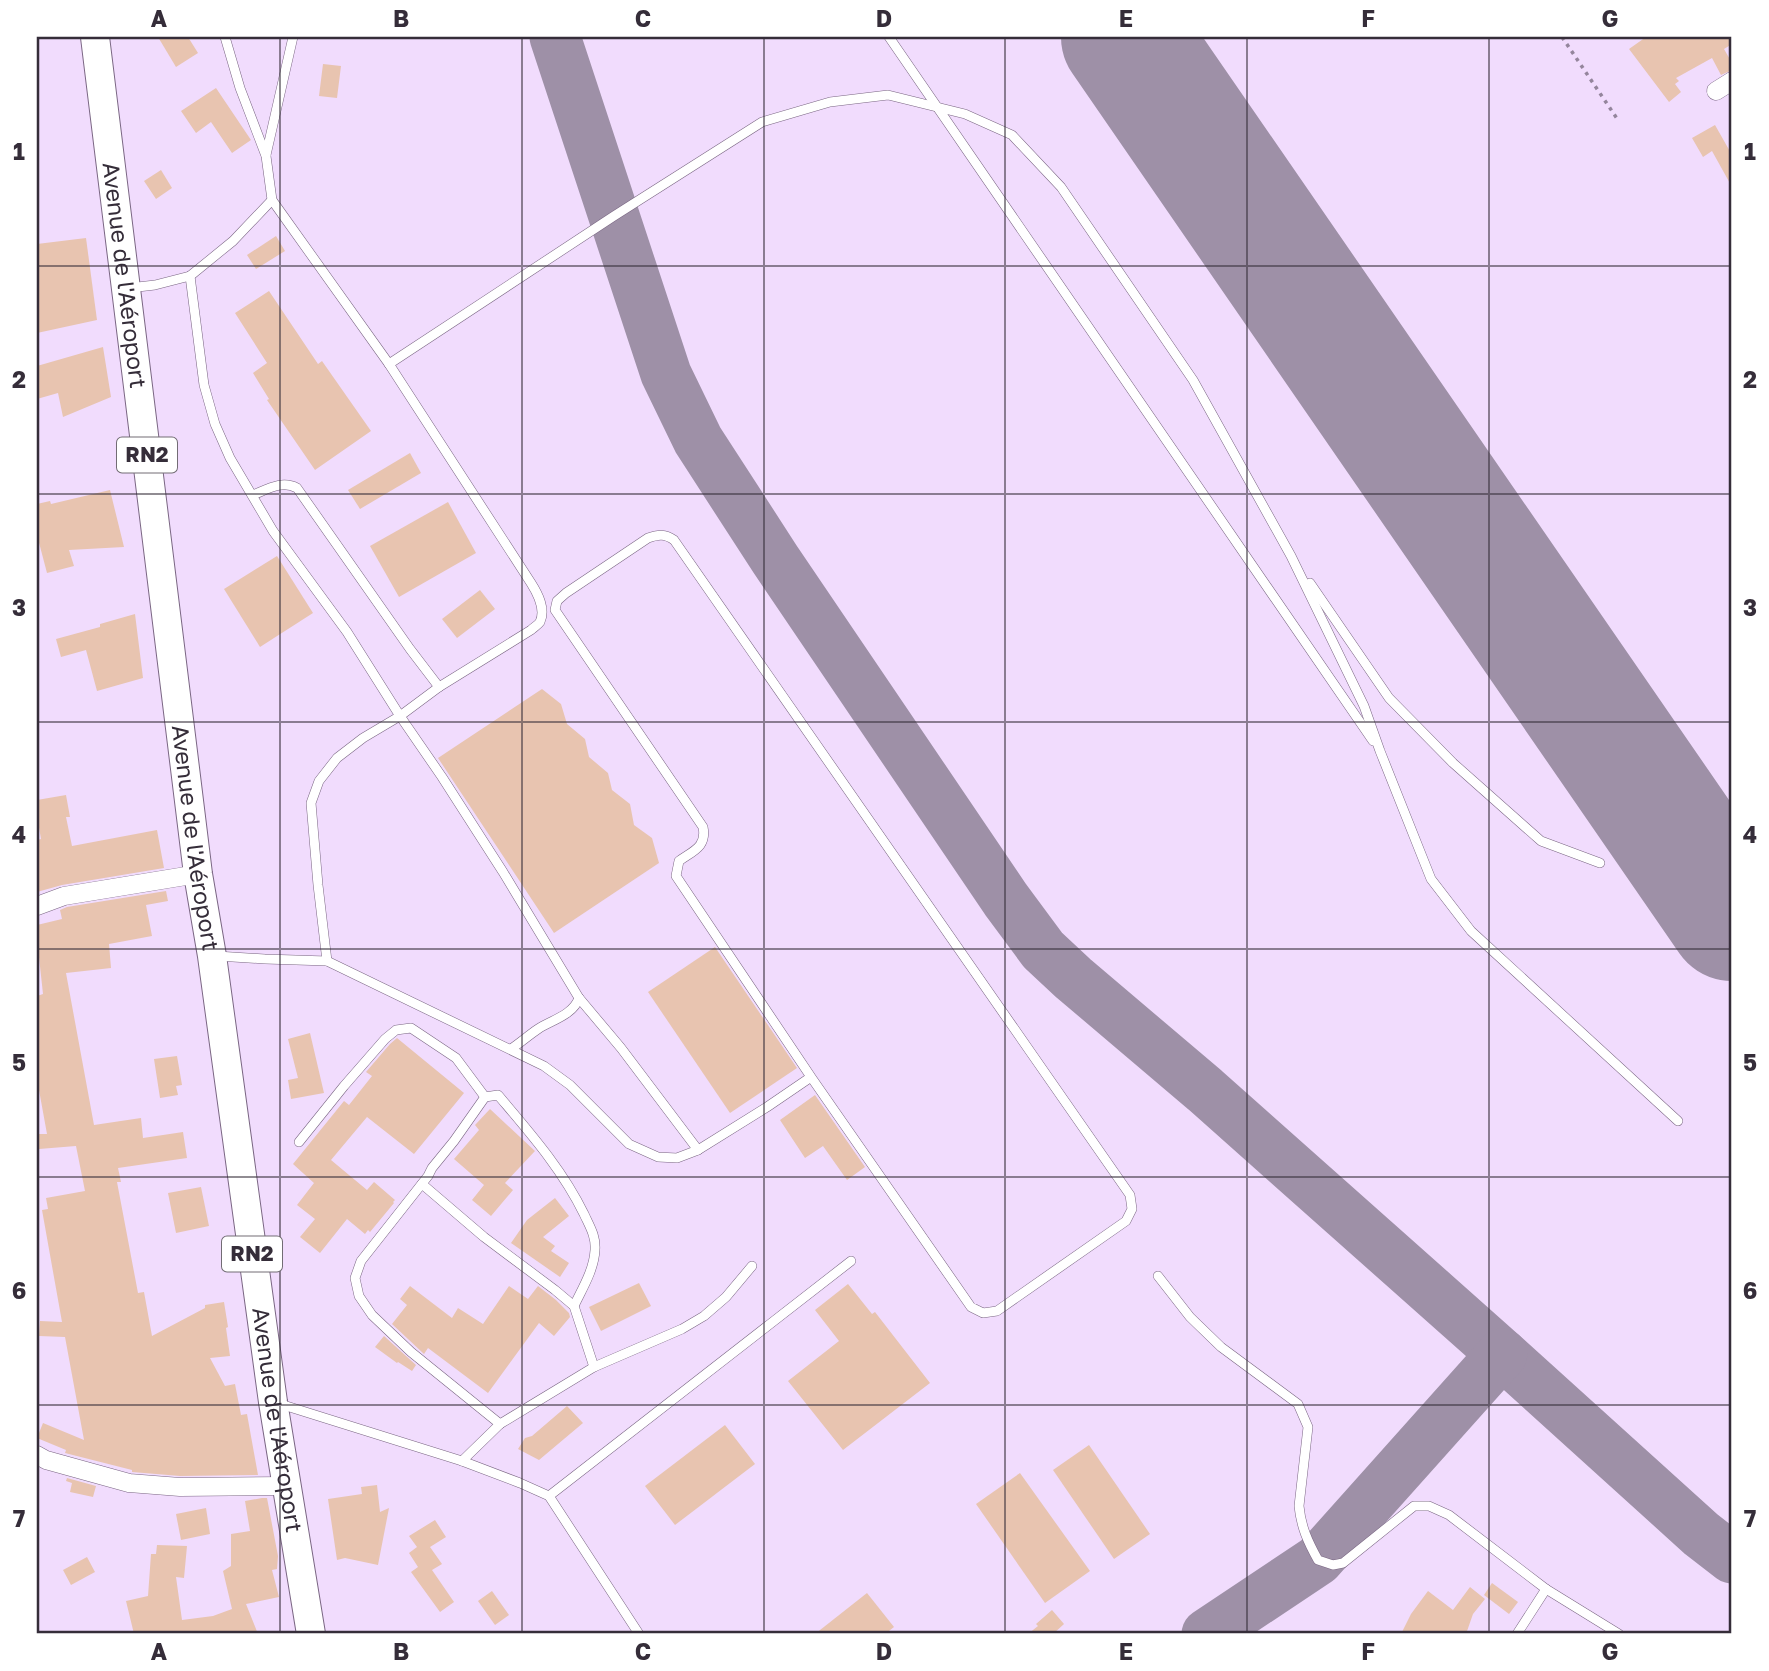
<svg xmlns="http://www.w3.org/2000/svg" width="1769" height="1671" viewBox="0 0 1769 1671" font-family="'Golos Text',sans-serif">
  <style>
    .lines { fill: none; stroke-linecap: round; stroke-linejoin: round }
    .taxiway { stroke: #9e90a7; stroke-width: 51 }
    .runway { stroke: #9e90a7; stroke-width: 128 }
    .building { fill: #e8c4b0 }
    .service-casing { stroke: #7a6683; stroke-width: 10 }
    .minor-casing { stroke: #7a6683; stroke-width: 19 }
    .trunk-casing { stroke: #7a6683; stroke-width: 30 }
    .path { stroke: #94859c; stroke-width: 3.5; stroke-dasharray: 3.5 5; stroke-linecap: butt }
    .service { stroke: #fff; stroke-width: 9 }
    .minor { stroke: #fff; stroke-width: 18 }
    .trunk { stroke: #fff; stroke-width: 28 }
    .grid { fill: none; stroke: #352d39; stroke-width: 2; stroke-opacity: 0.55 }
    .labels { text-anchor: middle; stroke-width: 7; stroke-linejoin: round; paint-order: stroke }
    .shield { fill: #fff; stroke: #726c74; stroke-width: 2 }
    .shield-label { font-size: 21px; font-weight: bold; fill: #352d39 }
    .street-label { font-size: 23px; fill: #352d39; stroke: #fff }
    .neatline { fill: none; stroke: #352d39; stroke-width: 2.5 }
    .grid-label { font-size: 23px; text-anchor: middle; font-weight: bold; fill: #352d39 }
  </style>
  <rect width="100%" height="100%" fill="#f1dcfd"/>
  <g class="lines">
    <g class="taxiway">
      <path d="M 555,37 L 666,374 L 698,440 L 775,559 L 1006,900 L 1043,950 L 1073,978 L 1205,1090 L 1502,1354 L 1701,1534 L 1732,1558"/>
      <path d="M 1207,1634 L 1318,1560 L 1502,1354"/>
    </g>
    <path class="runway" d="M 1125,37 L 1732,917"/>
  </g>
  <g class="building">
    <path d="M 158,37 L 188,37 L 198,53 L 176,67 Z"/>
    <path d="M 1646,37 L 1732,37 L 1732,44 L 1724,49 L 1732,63 L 1732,70 L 1721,75 L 1712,58 L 1676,78 L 1679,81 L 1675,84 L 1681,92 L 1669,102 L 1629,49 Z"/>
    <path d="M 323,64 L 341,66 L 337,98 L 319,96 Z"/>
    <path d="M 216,88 L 251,140 L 232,153 L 211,122 L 196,133 L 181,111 Z"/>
    <path d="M 1715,125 L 1732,155 L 1732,187 L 1712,151 L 1703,157 L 1692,138 Z"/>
    <path d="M 161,170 L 172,188 L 156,199 L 144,181 Z"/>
    <path d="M 276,236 L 285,251 L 256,269 L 247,255 Z"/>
    <path d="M 86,238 L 97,320 L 37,333 L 37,244 Z"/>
    <path d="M 269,291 L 318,364 L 322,361 L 371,431 L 315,470 L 267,400 L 269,399 L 253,373 L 267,363 L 235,313 Z"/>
    <path d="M 103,347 L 111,397 L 63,417 L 58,393 L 37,399 L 37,366 Z"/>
    <path d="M 410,453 L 421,473 L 360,509 L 348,490 Z"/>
    <path d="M 110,490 L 124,547 L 69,550 L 74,566 L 47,573 L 37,535 L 37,504 L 50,501 L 51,504 Z"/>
    <path d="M 448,502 L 476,553 L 399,597 L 370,546 Z"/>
    <path d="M 277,556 L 313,613 L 260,647 L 224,589 Z"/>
    <path d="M 480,590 L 495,609 L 457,638 L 442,619 Z"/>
    <path d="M 135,614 L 143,678 L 97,691 L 86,650 L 61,657 L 56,639 L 100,627 L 100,624 Z"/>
    <path d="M 542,689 L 561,704 L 567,724 L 585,739 L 589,757 L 608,773 L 612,790 L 630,804 L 634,825 L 652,838 L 659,863 L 554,933 L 438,758 Z"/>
    <path d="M 66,795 L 70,817 L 66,817 L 72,846 L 157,830 L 164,868 L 62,885 L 37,892 L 37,840 L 41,839 L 37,816 L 37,800 Z"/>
    <path d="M 166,891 L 168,901 L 146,905 L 152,936 L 109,944 L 111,968 L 66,973 L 94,1125 L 141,1118 L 143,1138 L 183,1132 L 187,1158 L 118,1168 L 121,1182 L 117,1182 L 138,1293 L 144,1292 L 152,1336 L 205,1308 L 205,1305 L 224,1302 L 228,1327 L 226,1328 L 230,1356 L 210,1358 L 225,1386 L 235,1384 L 241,1415 L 247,1414 L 258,1475 L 180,1476 L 132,1472 L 132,1470 L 65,1453 L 66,1450 L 37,1438 L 43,1423 L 84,1440 L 65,1337 L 39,1336 L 40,1321 L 62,1322 L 42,1210 L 48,1209 L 46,1198 L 85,1191 L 76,1146 L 39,1149 L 37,1134 L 47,1134 L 37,1079 L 37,996 L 43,994 L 38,948 L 37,948 L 37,925 L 62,919 L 60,910 L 67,907 Z"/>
    <path d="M 715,947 L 797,1068 L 730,1113 L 648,992 Z"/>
    <path d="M 310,1033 L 324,1093 L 291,1099 L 288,1080 L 298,1078 L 288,1039 Z"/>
    <path d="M 397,1038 L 464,1093 L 414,1154 L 367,1117 L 331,1160 L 367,1190 L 374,1182 L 395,1200 L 393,1202 L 394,1203 L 370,1232 L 368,1230 L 365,1234 L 347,1219 L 320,1253 L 300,1237 L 315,1219 L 297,1205 L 314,1183 L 293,1164 L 344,1101 L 349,1105 L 372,1076 L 366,1072 L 390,1044 Z"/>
    <path d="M 177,1056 L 182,1085 L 176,1086 L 178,1095 L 160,1098 L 154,1059 Z"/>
    <path d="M 815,1095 L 865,1167 L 847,1180 L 823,1146 L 805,1158 L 780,1120 Z"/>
    <path d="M 490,1109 L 535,1151 L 505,1183 L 513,1190 L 491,1216 L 472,1200 L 484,1185 L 454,1159 L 479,1130 L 475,1125 Z"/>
    <path d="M 201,1187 L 209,1226 L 176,1233 L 168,1193 Z"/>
    <path d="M 555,1198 L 569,1216 L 543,1237 L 555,1246 L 551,1251 L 569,1263 L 560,1277 L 511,1243 L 527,1220 Z"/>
    <path d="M 639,1283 L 651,1306 L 601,1331 L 589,1307 Z"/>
    <path d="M 848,1284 L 872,1314 L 875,1312 L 930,1383 L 843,1450 L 788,1381 L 839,1341 L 815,1310 Z"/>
    <path d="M 410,1286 L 452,1318 L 458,1308 L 483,1324 L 509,1286 L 528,1299 L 538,1286 L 556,1300 L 569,1313 L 570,1317 L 554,1336 L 539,1323 L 488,1393 L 428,1348 L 424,1354 L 392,1324 L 407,1305 L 400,1299 Z"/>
    <path d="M 384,1336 L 416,1365 L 412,1371 L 398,1362 L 397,1363 L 375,1347 Z"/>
    <path d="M 567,1406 L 583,1423 L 539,1460 L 518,1449 L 525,1438 L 532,1436 Z"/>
    <path d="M 725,1425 L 755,1464 L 675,1525 L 645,1486 Z"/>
    <path d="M 1089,1445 L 1150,1534 L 1114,1559 L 1053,1470 Z"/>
    <path d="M 1020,1473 L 1090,1571 L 1045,1603 L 976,1504 Z"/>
    <path d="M 67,1478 L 96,1486 L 93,1497 L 70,1492 L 72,1483 L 66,1481 Z"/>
    <path d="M 377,1485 L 380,1512 L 389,1508 L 378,1565 L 345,1558 L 337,1560 L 328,1499 L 362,1494 L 361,1487 Z"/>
    <path d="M 262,1498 L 267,1498 L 278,1556 L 277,1569 L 272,1570 L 279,1597 L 246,1604 L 258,1634 L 134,1634 L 126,1601 L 148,1596 L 151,1554 L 156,1554 L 157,1545 L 187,1546 L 184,1578 L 176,1577 L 182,1620 L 213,1616 L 232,1609 L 223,1571 L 231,1566 L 231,1534 L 250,1531 L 245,1501 Z"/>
    <path d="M 206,1508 L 210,1534 L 181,1540 L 176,1514 Z"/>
    <path d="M 435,1520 L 446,1537 L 430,1547 L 442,1564 L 432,1570 L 454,1602 L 440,1612 L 411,1572 L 418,1567 L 409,1553 L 417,1547 L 409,1536 Z"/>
    <path d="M 87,1557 L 95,1572 L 71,1585 L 63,1570 Z"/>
    <path d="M 1492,1583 L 1518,1602 L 1509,1614 L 1484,1595 Z"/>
    <path d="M 1470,1587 L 1485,1599 L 1473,1614 L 1466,1634 L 1401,1634 L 1411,1614 L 1428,1591 L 1453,1610 Z"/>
    <path d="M 492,1591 L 509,1615 L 495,1625 L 478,1601 Z"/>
    <path d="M 867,1593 L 894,1627 L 885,1634 L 815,1634 Z"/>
    <path d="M 1052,1610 L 1064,1624 L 1053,1634 L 1028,1634 L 1038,1626 L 1036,1624 Z"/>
  </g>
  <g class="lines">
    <defs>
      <g id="service">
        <path d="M 225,37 L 240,88 L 266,156 L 272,200 L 389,364 L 614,216 L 762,122 L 830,102 L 888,95 L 965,114 L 1012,135 L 1061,187 L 1193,380 L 1291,556 L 1364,706 L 1380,751 L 1431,879 L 1471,931 L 1678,1121"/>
        <path d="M 889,37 L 1373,741"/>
        <path d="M 266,155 L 293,37"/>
        <path d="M 190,276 L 204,385 L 215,424 L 230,458 L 273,531 L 347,632 L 400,716 L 442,777 L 503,872 L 579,998 L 621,1048 L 698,1150"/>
        <path d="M 129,288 L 155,285 L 190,276 L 233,241 L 272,200"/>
        <path d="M 253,495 C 268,489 282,480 297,488 L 410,649 L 439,687"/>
        <path d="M 1310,583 L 1389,698 L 1453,763 L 1541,841 L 1600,863"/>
        <path d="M 217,956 L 265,959 L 327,961 L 544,1066 L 570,1085 L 629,1144 L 658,1157 L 677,1158 L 698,1150 L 767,1107 L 811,1077 L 676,876 L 679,861 C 693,851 707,847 703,827 L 555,610 L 557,601 L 566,593 L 648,538 C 659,534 665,534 674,540 L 1130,1195 L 1132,1209 L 1126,1221 L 997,1311 L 983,1313 L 971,1307 L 811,1077"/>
        <path d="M 327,961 L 318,885 L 311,803 L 319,781 L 337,758 L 363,738 L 400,716 L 439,687 L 531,630 C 534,627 538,625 540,622 C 546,609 538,594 531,583 L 389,364"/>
        <path d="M 511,1049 C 520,1043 529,1035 538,1029 C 552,1020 573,1015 579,998"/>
        <path d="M 485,1097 L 454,1141 L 432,1168 L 428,1176 L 361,1261 L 355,1278 L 359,1296 L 372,1315 L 411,1352 L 500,1424"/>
        <path d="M 299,1142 L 344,1086 L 385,1039 L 396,1030 L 411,1028 L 456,1058 L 485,1097 L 498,1095 C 530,1133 562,1169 584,1214 C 590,1227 596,1236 595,1250 C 594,1270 582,1289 574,1306"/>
        <path d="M 422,1184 L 484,1237 L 555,1290 L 574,1306 L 594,1367"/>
        <path d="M 1158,1276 L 1190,1317 L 1221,1347 L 1298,1404 L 1308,1427 L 1299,1506 C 1301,1527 1308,1542 1318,1560 L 1333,1565 L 1343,1563 L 1414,1506 L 1429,1506 L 1449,1515 L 1546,1589 L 1619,1634"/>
        <path d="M 280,1404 L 462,1461 L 520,1483 L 549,1496 L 639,1634"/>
        <path d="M 462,1461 L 500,1424 L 594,1367 L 682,1329 L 704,1316 L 726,1297 L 752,1266"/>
        <path d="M 549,1496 L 851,1261"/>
        <path d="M 1517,1634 L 1546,1589"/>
      </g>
      <g id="minor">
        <path d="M 1716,91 L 1732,81"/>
        <path d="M 37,906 L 64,896 L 198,874"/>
        <path d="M 37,1455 L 46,1460 L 129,1483 L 180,1487 L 286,1486"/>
      </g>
      <g id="trunk">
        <path id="s1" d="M 95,37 L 198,874 L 212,956 L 273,1402 L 311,1634"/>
      </g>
    </defs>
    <use href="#service" class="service-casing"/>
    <use href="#minor" class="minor-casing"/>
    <use href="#trunk" class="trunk-casing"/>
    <path class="path" d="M 1562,37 L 1618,120"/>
    <use href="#service" class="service"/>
    <use href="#minor" class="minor"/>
    <use href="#trunk" class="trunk"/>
  </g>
  <path class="grid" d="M 280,37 L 280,1634M 522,37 L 522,1634M 764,37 L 764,1634M 1005,37 L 1005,1634M 1247,37 L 1247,1634M 1489,37 L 1489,1634M 37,266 L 1732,266M 37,494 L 1732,494M 37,722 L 1732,722M 37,949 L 1732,949M 37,1177 L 1732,1177M 37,1405 L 1732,1405"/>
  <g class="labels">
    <g class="shield">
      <rect x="117" y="437.5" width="60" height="35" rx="5"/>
      <rect x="222" y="1236.5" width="60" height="35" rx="5"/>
    </g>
    <g class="shield-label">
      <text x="147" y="462">RN2</text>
      <text x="252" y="1261">RN2</text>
    </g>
    <g class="street-label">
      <text dy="8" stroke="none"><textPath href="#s1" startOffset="240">Avenue de l'Aéroport</textPath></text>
      <text dy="8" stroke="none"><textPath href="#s1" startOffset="807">Avenue de l'Aéroport</textPath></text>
      <text dy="8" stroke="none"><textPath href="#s1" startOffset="1395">Avenue de l'Aéroport</textPath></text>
    </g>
  </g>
  <rect width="1769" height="1671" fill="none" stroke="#ffffff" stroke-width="77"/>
  <rect x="38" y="38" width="1692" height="1594" class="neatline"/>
  <g class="grid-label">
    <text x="159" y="27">A</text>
    <text x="401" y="27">B</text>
    <text x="643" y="27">C</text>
    <text x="884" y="27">D</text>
    <text x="1126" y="27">E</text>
    <text x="1368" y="27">F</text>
    <text x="1610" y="27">G</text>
    <text x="19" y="160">1</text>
    <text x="1750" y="160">1</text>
    <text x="19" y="388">2</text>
    <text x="1750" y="388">2</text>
    <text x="19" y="616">3</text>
    <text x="1750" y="616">3</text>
    <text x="19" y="843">4</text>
    <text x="1750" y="843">4</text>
    <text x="19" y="1071">5</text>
    <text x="1750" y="1071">5</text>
    <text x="19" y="1299">6</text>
    <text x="1750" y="1299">6</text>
    <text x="19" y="1527">7</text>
    <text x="1750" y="1527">7</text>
    <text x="159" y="1660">A</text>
    <text x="401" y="1660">B</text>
    <text x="643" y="1660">C</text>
    <text x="884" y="1660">D</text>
    <text x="1126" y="1660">E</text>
    <text x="1368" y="1660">F</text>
    <text x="1610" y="1660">G</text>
  </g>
</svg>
